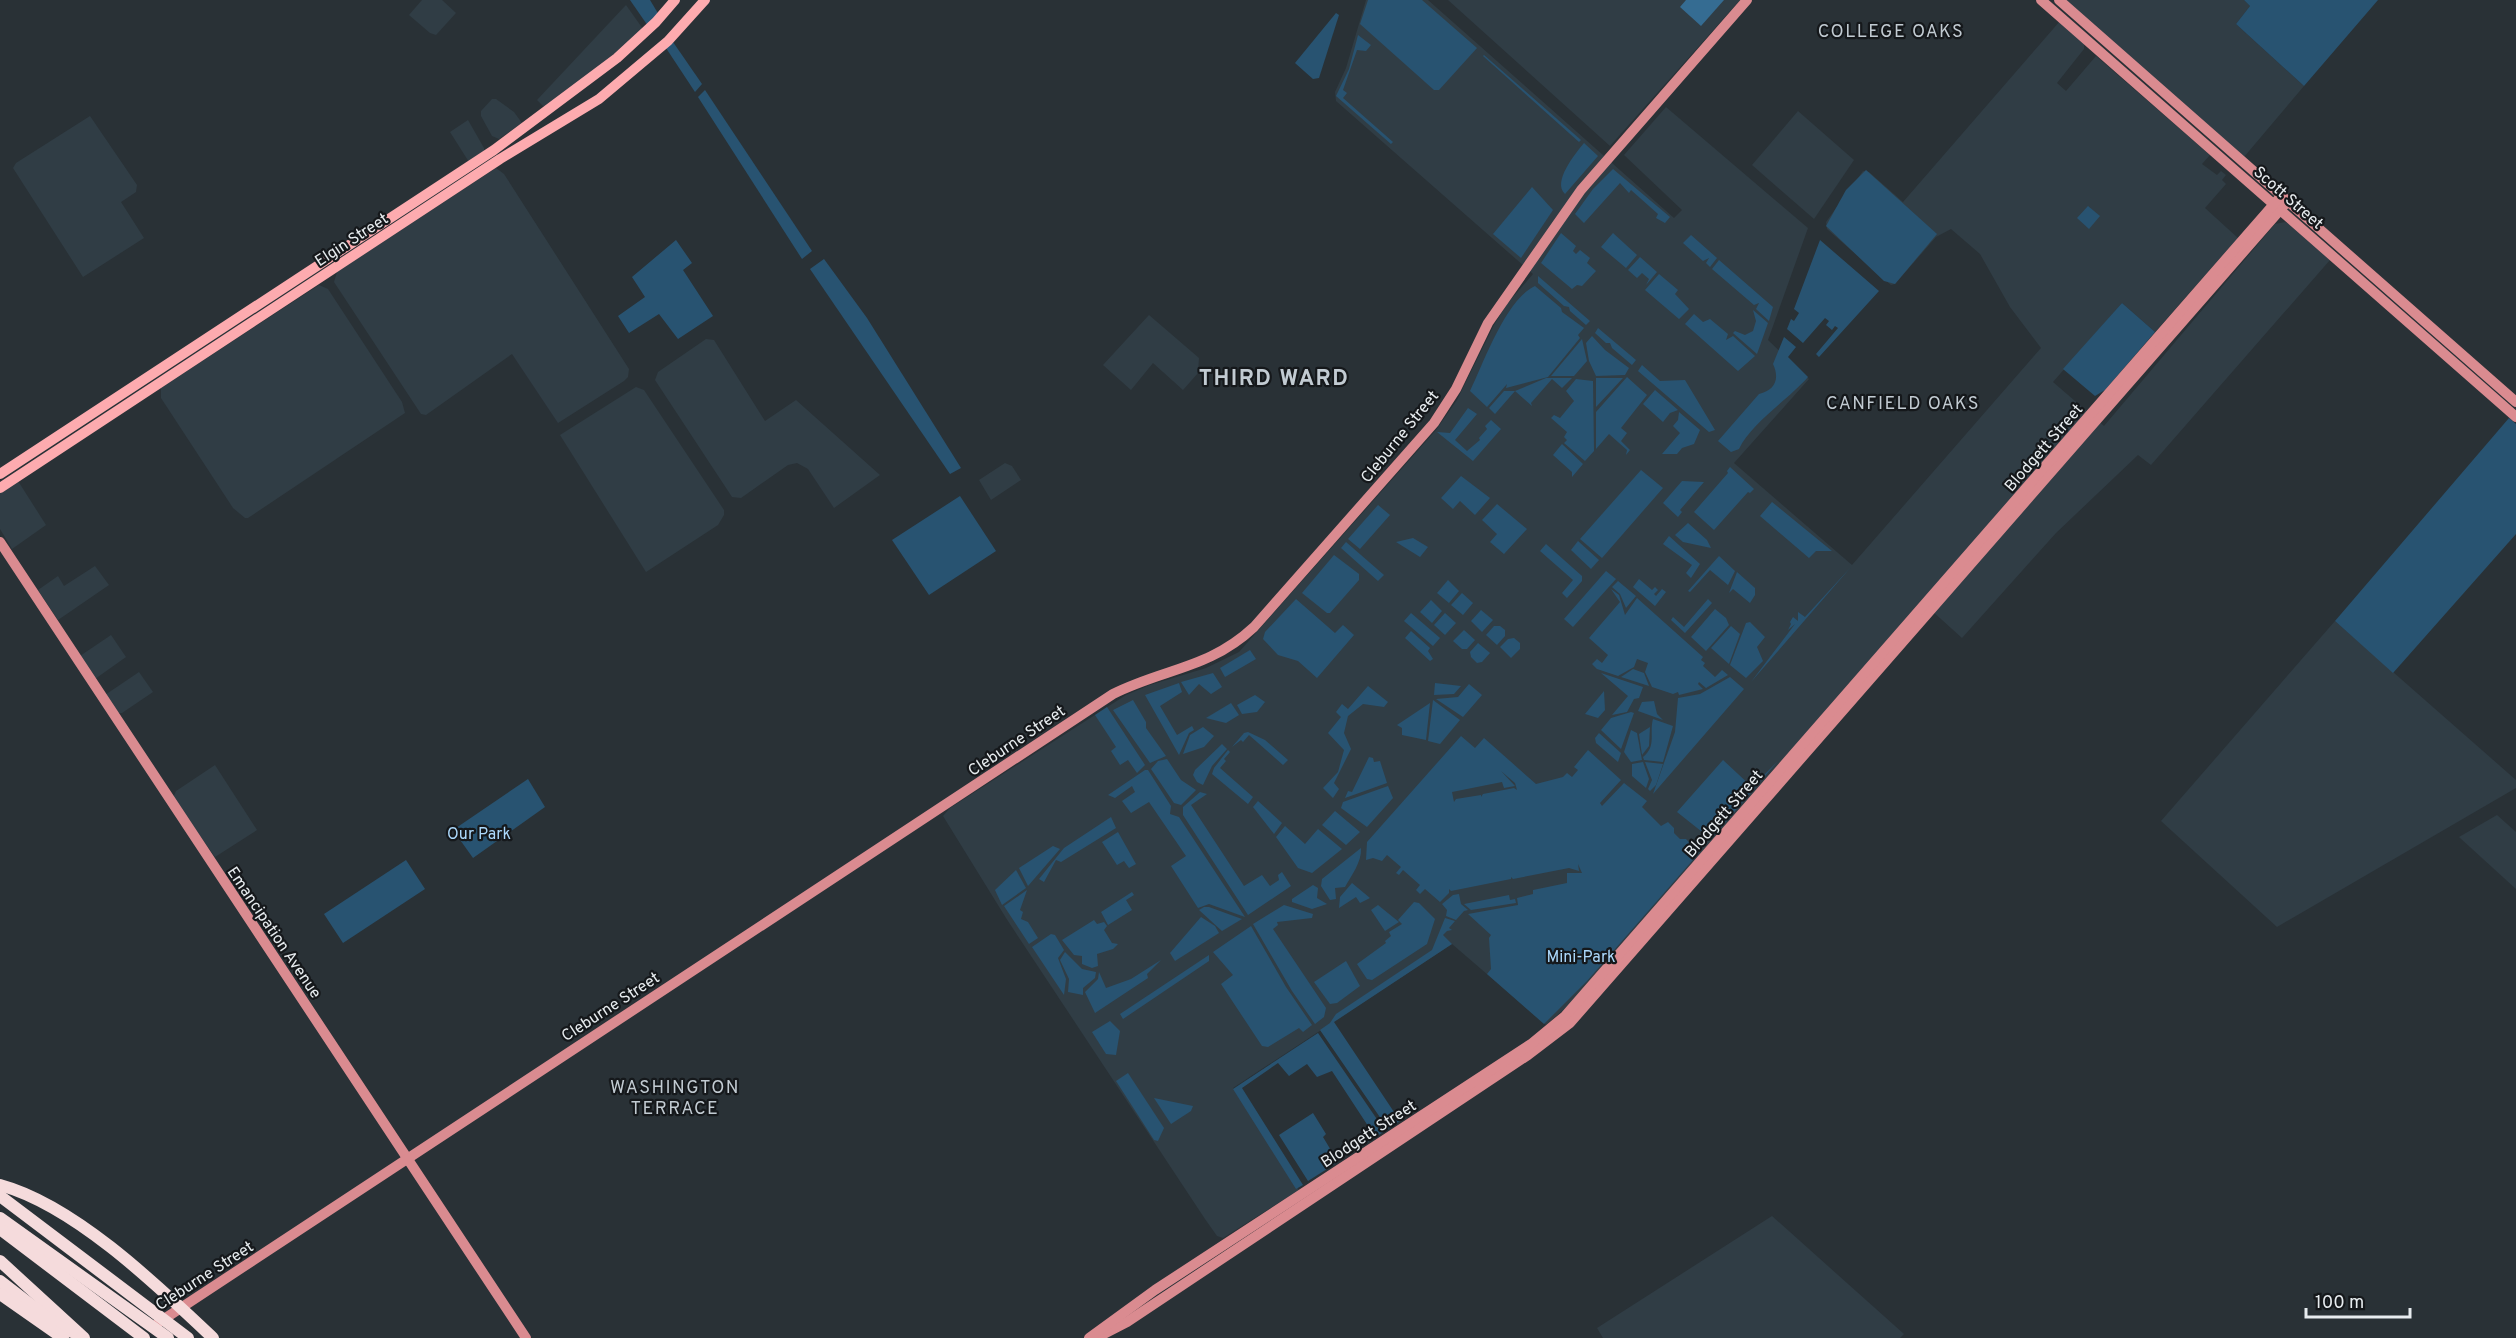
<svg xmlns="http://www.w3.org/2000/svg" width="2516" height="1338" viewBox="0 0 2516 1338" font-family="Overpass,sans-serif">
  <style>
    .built { fill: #303d45 }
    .green { fill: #285371; fill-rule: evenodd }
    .water { fill: #356c92 }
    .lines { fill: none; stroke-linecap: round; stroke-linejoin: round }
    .secondary { stroke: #da8b90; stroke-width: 10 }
    .primary { stroke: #fdabaf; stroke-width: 10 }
    .highway { stroke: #f5dbdc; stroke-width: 12 }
    .labels { text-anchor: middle; stroke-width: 4.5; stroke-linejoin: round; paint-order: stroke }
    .street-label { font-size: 16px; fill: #e7ecef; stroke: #15181b }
    .park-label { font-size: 16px; fill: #acd9fc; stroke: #15181b }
    .neighbourhood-label { font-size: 18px; letter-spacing: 1.5px; fill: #c2cbd2; stroke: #15181b }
    .district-label { font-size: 22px; font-weight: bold; letter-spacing: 1.5px; fill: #c2cbd2; stroke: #15181b }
  </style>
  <rect width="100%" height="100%" fill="#293136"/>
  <g class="built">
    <path d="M 422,0 L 442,0 L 456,13 L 436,35 L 430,33 L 409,15 Z"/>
    <path d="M 1366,0 L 1428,0 L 1674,218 L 1682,210 L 1624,155 L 1666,107 L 1808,228 L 1768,340 L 1809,379 L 1734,463 L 1852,565 L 2041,348 L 2010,307 L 1980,254 L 1951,229 L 1936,237 L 1895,284 L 1891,285 L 1827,229 L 1826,222 L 1863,171 L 1869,172 L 1903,202 L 2060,21 L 2084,42 L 2084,49 L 2057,83 L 2066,91 L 2096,56 L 2210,155 L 2202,164 L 2217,175 L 2221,171 L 2226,175 L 2222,180 L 2226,184 L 2205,208 L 2238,238 L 2155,332 L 2122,303 L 2053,382 L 2104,426 L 2275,224 L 2285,222 L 2290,225 L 2330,260 L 2151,465 L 2138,455 L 2056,533 L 1962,638 L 1921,601 L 1571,1003 L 1546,1025 L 1452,944 L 1233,1088 L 1299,1190 L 1223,1238 L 1217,1236 L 1205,1219 L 1006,918 L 943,816 L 950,808 L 1126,695 L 1150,685 L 1206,668 L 1239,652 L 1436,430 L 1457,400 L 1494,325 L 1507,304 L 1533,274 L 1336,101 L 1335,92 L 1346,68 Z"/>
    <path d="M 1448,0 L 1740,0 L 1610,146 Z"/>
    <path d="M 2064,0 L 2244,0 L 2250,6 L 2236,24 L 2304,86 L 2244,157 Z"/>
    <path d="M 626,5 L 643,29 L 618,53 L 545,108 L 537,100 Z"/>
    <path d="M 492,99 L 496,99 L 514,112 L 522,123 L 499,139 L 492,136 L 481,116 L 481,111 Z"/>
    <path d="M 1798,111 L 1854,160 L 1814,219 L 1752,165 Z"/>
    <path d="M 90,116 L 137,185 L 136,192 L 121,202 L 144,238 L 83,277 L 13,168 L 16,163 Z"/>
    <path d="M 468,120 L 484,148 L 484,152 L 469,162 L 450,132 Z"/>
    <path d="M 496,168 L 504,174 L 629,369 L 628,377 L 624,381 L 558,423 L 512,354 L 426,415 L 421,414 L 334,282 L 337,272 Z"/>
    <path d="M 319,285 L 328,289 L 402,402 L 405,413 L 248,518 L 245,518 L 233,508 L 161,398 L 161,388 Z"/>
    <path d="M 1149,315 L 1199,358 L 1198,373 L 1183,390 L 1153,363 L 1131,390 L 1103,365 Z"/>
    <path d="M 706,339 L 714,340 L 765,421 L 796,400 L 880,475 L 834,508 L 808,469 L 797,463 L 788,465 L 741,498 L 732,497 L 655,380 L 658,372 Z"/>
    <path d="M 636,387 L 644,390 L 724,510 L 724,515 L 718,525 L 646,572 L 560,435 Z"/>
    <path d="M 1005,463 L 1012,466 L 1021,480 L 991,500 L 979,480 Z"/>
    <path d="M 18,481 L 46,525 L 12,549 L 0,529 L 0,493 Z"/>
    <path d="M 95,566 L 109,585 L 58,620 L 38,590 L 58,576 L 64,586 Z"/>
    <path d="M 2335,621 L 2516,780 L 2516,788 L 2277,927 L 2161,821 Z"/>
    <path d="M 111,635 L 126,657 L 95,679 L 80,656 Z"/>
    <path d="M 139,672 L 153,692 L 122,713 L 118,713 L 105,695 Z"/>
    <path d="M 215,765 L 257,830 L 215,857 L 173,798 L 176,791 Z"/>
    <path d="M 2497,815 L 2516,832 L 2516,889 L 2459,837 Z"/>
    <path d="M 1772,1216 L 1904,1334 L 1900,1338 L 1603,1338 L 1597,1328 Z"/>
  </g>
  <g class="green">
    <path d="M 630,0 L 650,0 L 659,15 L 648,26 Z"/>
    <path d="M 1368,0 L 1422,0 L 1477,48 L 1439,90 L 1434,90 L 1360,24 Z"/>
    <path d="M 2244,0 L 2378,0 L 2304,86 L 2236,24 L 2250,6 Z"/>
    <path d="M 1336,13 L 1339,15 L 1319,78 L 1313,79 L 1295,63 Z"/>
    <path d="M 1358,35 L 1371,45 L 1366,51 L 1357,50 L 1343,90 L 1347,93 L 1343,98 L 1393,142 L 1391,144 L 1336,96 L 1349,69 Z"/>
    <path d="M 673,42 L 702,84 L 695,92 L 666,48 Z"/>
    <path d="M 1484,55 L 1581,140 L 1579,142 L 1483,56 Z"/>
    <path d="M 705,90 L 812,251 L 802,259 L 698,97 Z"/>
    <path d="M 1584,143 L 1598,156 L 1565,194 C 1552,182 1575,154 1584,143 Z"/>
    <path d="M 1613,169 L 1670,217 L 1665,223 L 1656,218 L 1658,214 L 1631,190 L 1629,193 L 1620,183 L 1584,223 L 1575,214 L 1593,189 Z"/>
    <path d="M 1866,170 L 1937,234 L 1895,284 L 1884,281 L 1826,226 L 1846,190 Z"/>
    <path d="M 1532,187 L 1553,210 L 1521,258 L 1493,234 Z"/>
    <path d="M 2088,206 L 2100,216 L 2089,229 L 2077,218 Z"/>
    <path d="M 1561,233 L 1576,246 L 1573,251 L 1576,254 L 1580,250 L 1590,258 L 1587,263 L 1596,271 L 1582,286 L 1577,285 L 1572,289 L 1541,263 Z"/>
    <path d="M 1613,233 L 1637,255 L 1626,268 L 1601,247 Z"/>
    <path d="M 1691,235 L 1717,258 L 1710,267 L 1706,263 L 1709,258 L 1703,261 L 1683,243 Z"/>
    <path d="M 676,240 L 692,263 L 683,270 L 713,316 L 678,339 L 659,314 L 629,333 L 618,316 L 645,297 L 632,277 Z"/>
    <path d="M 1820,240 L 1879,291 L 1819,357 L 1816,354 L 1838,328 L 1835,326 L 1832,330 L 1826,325 L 1829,321 L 1825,318 L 1803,343 L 1787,329 L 1791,319 L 1794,321 L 1799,313 L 1794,309 Z"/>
    <path d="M 1640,257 L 1657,272 L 1646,285 L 1649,279 L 1642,273 L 1637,278 L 1628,270 Z"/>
    <path d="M 824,259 L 867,318 L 961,468 L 950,474 L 810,269 Z"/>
    <path d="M 1719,260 L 1773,307 L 1769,321 L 1756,309 L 1759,303 L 1754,305 L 1712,269 Z"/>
    <path d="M 1659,274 L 1678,290 L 1675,294 L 1689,309 L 1679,319 L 1645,290 Z"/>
    <path d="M 1538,276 L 1590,321 L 1586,325 L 1570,311 L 1569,307 L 1564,306 L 1538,283 Z"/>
    <path d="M 1535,286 L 1561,308 L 1562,312 L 1584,328 L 1578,335 L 1580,338 L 1548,377 L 1506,388 L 1507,384 L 1487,407 L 1470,391 C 1484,362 1506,299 1535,286 Z"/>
    <path d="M 2122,303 L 2155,332 L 2105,390 L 2095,396 L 2063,369 Z"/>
    <path d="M 1753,310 L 1768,323 L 1757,354 L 1733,333 L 1735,331 L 1745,335 L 1753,331 L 1756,321 Z"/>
    <path d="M 1694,314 L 1703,322 L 1710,319 L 1728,334 L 1726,340 L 1733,336 L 1755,356 L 1738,371 L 1685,324 Z"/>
    <path d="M 1598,328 L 1636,360 L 1632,365 L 1612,348 L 1610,343 L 1606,343 L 1595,333 Z"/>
    <path d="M 1592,336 L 1605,350 L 1629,368 L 1625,375 L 1596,376 L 1589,361 L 1586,343 Z"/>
    <path d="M 1784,337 L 1796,347 L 1788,357 L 1808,377 C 1789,399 1751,423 1739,449 L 1731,452 L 1718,441 L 1759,394 C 1775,390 1780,379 1773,364 Z"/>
    <path d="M 1582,339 L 1587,361 L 1574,376 L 1551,376 Z"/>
    <path d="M 1642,365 L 1660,381 L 1685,380 L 1715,430 L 1709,432 L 1638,371 Z"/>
    <path d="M 1627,377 L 1647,395 L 1621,428 L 1627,433 L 1621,441 L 1630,450 L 1626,455 L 1627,450 L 1609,434 L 1596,449 L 1596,412 Z"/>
    <path d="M 1546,378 L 1572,378 L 1562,388 L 1552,379 L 1531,403 L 1532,406 L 1515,391 L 1495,414 L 1489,408 L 1504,391 L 1515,391 Z"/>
    <path d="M 1596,378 L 1623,378 L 1596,407 Z"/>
    <path d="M 1576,379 L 1593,381 L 1594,451 L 1585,461 L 1564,443 L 1567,440 L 1564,437 L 1567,432 L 1551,418 L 1554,415 L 1560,418 L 1574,401 L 1566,391 Z"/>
    <path d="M 1655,390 L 1678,410 L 1670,413 L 1663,422 L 1643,404 Z"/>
    <path d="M 1468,408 L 1477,414 L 1455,440 L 1467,451 L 1480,440 L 1479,438 L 1487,429 L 1485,426 L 1491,420 L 1501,429 L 1473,461 L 1437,432 L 1450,433 Z"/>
    <path d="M 1679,412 L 1700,430 L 1694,444 L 1682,448 L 1677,454 L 1662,454 L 1680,433 L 1673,426 L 1678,420 Z"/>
    <path d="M 2509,418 L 2516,424 L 2516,534 L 2393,673 L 2335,621 Z"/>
    <path d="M 1562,444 L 1583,464 L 1572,477 L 1572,472 L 1553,455 Z"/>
    <path d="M 1730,467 L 1754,489 L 1750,493 L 1748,492 L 1714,530 L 1694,512 L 1728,473 L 1727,471 Z"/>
    <path d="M 1641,470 L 1663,488 L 1602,558 L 1580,539 Z"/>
    <path d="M 1461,476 L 1490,498 L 1475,515 L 1460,501 L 1453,509 L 1441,498 Z"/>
    <path d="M 1682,481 L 1704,482 L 1680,510 L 1682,512 L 1678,517 L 1663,503 Z"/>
    <path d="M 960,496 L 996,551 L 929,595 L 892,540 Z"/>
    <path d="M 1772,502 L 1832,551 L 1816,551 L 1809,558 L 1760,516 Z"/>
    <path d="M 1497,504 L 1527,529 L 1504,554 L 1490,542 L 1497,534 L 1482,520 Z"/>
    <path d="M 1378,505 L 1390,515 L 1360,549 L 1348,539 Z"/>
    <path d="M 1688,523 L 1707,540 L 1711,548 L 1683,542 L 1675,535 Z"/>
    <path d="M 1669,536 L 1700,564 L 1691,578 L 1686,573 L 1692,565 L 1663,544 Z"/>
    <path d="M 1413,538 L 1428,547 L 1420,557 L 1396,542 Z"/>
    <path d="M 1578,541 L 1599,560 L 1591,569 L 1571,550 Z"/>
    <path d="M 1346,542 L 1384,575 L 1378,581 L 1341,548 Z"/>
    <path d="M 1546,544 L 1582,576 L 1582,581 L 1567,598 L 1562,593 L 1573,580 L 1540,551 Z"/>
    <path d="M 1334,555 L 1359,574 L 1359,580 L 1330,613 L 1327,613 L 1302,593 Z"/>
    <path d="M 1719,556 L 1735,571 L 1728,585 L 1710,570 L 1690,592 L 1688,591 Z"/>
    <path d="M 1851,567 L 1751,682 L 1795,624 L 1788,630 L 1791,624 L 1790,622 L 1793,617 L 1798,621 L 1798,612 L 1805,617 Z"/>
    <path d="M 1606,571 L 1616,579 L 1573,627 L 1564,619 Z"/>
    <path d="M 1737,572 L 1755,588 L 1755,595 L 1750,603 L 1733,589 L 1729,593 Z"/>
    <path d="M 1639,579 L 1652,590 L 1655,587 L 1658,590 L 1654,594 L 1656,596 L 1662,589 L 1666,592 L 1655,606 L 1633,587 Z"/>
    <path d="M 1448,580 L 1459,591 L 1449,603 L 1437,593 Z"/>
    <path d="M 1618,581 L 1636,596 L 1626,608 L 1620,594 L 1612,587 Z"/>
    <path d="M 1611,589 L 1619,595 L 1625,615 L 1637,598 L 1703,657 L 1701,660 L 1705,663 L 1703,666 L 1715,677 L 1722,670 L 1728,675 L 1706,688 L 1699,682 L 1698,684 L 1703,689 L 1679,695 L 1678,692 L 1673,694 L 1652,687 L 1645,672 L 1648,663 L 1637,659 L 1634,667 L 1618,676 L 1597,669 L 1592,664 L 1597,659 L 1602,663 L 1608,655 L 1589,638 L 1620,602 Z"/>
    <path d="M 1462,593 L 1473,603 L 1463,615 L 1451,605 Z"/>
    <path d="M 1296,599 L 1335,633 L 1343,625 L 1354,635 L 1317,678 L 1298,661 L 1278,655 L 1263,639 L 1265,632 Z"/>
    <path d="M 1708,599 L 1712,603 L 1685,633 L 1671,620 L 1673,617 L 1684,627 Z"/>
    <path d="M 1431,600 L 1442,611 L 1432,623 L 1420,612 Z"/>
    <path d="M 1715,609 L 1726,618 L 1729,625 L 1706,651 L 1691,637 Z"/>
    <path d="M 1481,610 L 1493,620 L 1482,632 L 1471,621 Z"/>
    <path d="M 1411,613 L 1440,638 L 1433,646 L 1404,621 Z"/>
    <path d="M 1445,613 L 1456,623 L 1445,635 L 1434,625 Z"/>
    <path d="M 1750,622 L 1765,637 L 1757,647 L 1763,661 L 1746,678 L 1730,665 L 1746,623 Z"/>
    <path d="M 1494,626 L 1500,626 L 1505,630 L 1505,636 L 1497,645 L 1486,635 Z"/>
    <path d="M 1731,626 L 1740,634 L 1729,664 L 1711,648 Z"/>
    <path d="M 1464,630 L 1475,640 L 1467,649 L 1462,649 L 1453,641 Z"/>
    <path d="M 1411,631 L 1430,648 L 1428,651 L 1433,659 L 1430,661 L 1405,638 Z"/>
    <path d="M 1514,638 L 1520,643 L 1520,649 L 1511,658 L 1500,647 L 1508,639 Z"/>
    <path d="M 1478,643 L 1490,653 L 1482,662 L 1477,663 L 1471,657 L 1470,652 Z"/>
    <path d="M 1250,650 L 1256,659 L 1225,677 L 1220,668 Z"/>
    <path d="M 1633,669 L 1644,673 L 1649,686 L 1621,677 Z"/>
    <path d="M 1213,673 L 1222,687 L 1211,694 L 1199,684 L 1189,695 L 1181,682 Z"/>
    <path d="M 1601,673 L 1643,687 L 1639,698 L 1634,699 L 1627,712 L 1612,715 L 1628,696 Z"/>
    <path d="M 1730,677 L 1744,689 L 1653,794 L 1675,732 L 1678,698 L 1700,694 Z"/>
    <path d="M 1179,683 L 1182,692 L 1160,706 L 1177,735 L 1192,726 L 1194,730 L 1189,733 L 1179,755 L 1145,695 Z"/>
    <path d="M 1435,683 L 1461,686 L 1454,694 L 1434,695 Z"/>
    <path d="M 1469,684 L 1482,695 L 1463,717 L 1436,699 L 1458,697 Z"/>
    <path d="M 1368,686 L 1388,702 L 1384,707 L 1363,704 L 1348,716 L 1344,733 L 1351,749 L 1334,783 L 1339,789 L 1333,798 L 1323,788 L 1338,772 L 1344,750 L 1328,733 L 1341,717 L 1336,712 L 1342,704 L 1348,709 Z"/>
    <path d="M 1604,691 L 1605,710 L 1598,718 L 1585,714 Z"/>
    <path d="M 1255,695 L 1265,702 L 1257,712 L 1242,714 L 1237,705 Z"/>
    <path d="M 1133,700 L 1146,722 L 1146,728 L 1166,756 L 1150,763 L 1113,710 Z"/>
    <path d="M 1433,700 L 1460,720 L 1440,744 L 1428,741 Z"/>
    <path d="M 1654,701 L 1657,714 L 1663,720 L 1638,711 L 1642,702 Z"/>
    <path d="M 1231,703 L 1239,715 L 1226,723 L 1206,718 Z"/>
    <path d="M 1430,703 L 1426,740 L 1402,735 L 1402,728 L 1397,725 Z"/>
    <path d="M 1107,707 L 1145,765 L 1137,773 L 1128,760 L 1120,765 L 1111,751 L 1116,747 L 1095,715 Z"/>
    <path d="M 1631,712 L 1634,713 L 1621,749 L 1601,730 L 1611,718 Z"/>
    <path d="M 1653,719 L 1673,726 L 1663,762 L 1644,760 L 1643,757 C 1657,746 1649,733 1653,719 Z"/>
    <path d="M 1203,727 L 1214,736 L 1204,747 L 1183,754 L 1190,735 Z"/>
    <path d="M 1650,727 L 1649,746 L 1642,755 L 1639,734 Z"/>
    <path d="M 1631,730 L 1637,733 L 1642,760 L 1631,762 L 1624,752 Z"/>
    <path d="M 1248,732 L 1265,740 L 1288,760 L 1283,765 L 1249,735 L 1243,742 L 1241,740 L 1232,747 L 1244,733 Z"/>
    <path d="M 1599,733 L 1621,753 L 1618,762 L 1596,743 L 1595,738 Z"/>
    <path d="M 1461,736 L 1475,748 L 1484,738 L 1536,784 L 1563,777 L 1567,773 L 1572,777 L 1578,770 L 1574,767 L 1588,750 L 1621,780 L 1600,803 L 1602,806 L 1624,783 L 1647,801 L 1642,807 L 1661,826 L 1668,822 L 1674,828 L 1674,833 L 1680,839 L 1686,839 L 1699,853 L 1587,981 L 1544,1024 L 1487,974 L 1491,969 L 1489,938 L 1491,935 L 1468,914 L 1518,905 L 1517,898 L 1533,894 L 1533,890 L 1567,883 L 1567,873 L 1582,873 L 1578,864 L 1579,871 L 1569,868 L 1513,879 L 1511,877 L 1511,879 L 1451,891 L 1449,889 L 1449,893 L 1440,902 L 1425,889 L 1420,894 L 1416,890 L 1420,885 L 1403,870 L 1399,875 L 1396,873 L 1401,867 L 1387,855 L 1382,861 L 1373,858 L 1366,860 L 1367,842 ZM 1501,771 L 1515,783 L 1517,790 L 1514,788 L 1483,794 L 1481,797 L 1481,795 L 1456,799 L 1454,802 L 1452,792 L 1502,782 L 1504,788 L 1515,786 Z"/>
    <path d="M 1222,744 L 1227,749 L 1212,766 L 1203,785 L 1197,782 L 1193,775 L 1195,770 Z"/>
    <path d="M 1228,750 L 1230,752 L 1224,759 L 1226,761 L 1220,768 L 1253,797 L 1248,804 L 1212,774 L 1214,768 Z"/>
    <path d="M 1369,757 L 1373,758 L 1374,762 L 1380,761 L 1387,783 L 1345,798 L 1348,791 L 1352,792 Z"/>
    <path d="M 1167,759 L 1181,780 L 1196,790 L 1181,805 L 1174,803 L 1151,769 L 1158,761 Z"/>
    <path d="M 1723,760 L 1752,787 L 1778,761 L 1711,839 L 1677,812 Z"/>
    <path d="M 1643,762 L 1649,779 L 1646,788 L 1632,776 L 1632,764 Z"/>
    <path d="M 1645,762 L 1663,764 L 1656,785 L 1650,791 L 1648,789 L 1652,780 Z"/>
    <path d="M 1145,770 L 1148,770 L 1171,806 L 1170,814 L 1179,817 L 1245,917 L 1209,904 L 1198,908 L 1171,866 L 1186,856 L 1149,802 L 1131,813 L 1122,801 L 1135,792 L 1132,786 L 1115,798 L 1108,795 Z"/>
    <path d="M 528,779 L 545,807 L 473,858 L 453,830 Z"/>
    <path d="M 1388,786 L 1393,798 L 1367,827 L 1341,808 L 1343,802 Z"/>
    <path d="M 1200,792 L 1207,794 L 1191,805 L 1244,886 L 1262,875 L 1270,886 L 1279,880 L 1278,875 L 1282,872 L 1291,886 L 1248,915 L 1183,815 L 1183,807 Z"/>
    <path d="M 1258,801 L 1282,823 L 1274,834 L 1253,807 Z"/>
    <path d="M 1335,811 L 1360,832 L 1346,845 L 1322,825 Z"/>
    <path d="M 1111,817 L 1116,828 L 1061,862 L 1056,860 L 1044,882 L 1039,879 L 1064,848 Z"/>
    <path d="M 1285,826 L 1305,844 L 1318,829 L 1342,849 L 1312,873 L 1298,868 L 1276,837 Z"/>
    <path d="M 1118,832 L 1136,864 L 1129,868 L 1124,861 L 1117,865 L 1102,842 Z"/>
    <path d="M 1053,846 L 1060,849 L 1028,886 L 1019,868 Z"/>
    <path d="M 1361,848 C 1362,862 1351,876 1345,887 L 1335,888 L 1336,899 L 1330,900 L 1321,886 L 1322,879 Z"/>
    <path d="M 406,860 L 425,889 L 343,943 L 324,914 Z"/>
    <path d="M 1016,870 L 1026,888 L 1002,905 L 995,890 Z"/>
    <path d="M 1352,883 L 1370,898 L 1360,903 L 1356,897 L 1339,908 L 1340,897 Z"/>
    <path d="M 1313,885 L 1318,888 L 1317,898 L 1327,904 L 1312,909 L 1292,902 L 1292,899 Z"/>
    <path d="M 1027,890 L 1020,910 L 1023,912 L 1021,919 L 1028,922 L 1038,938 L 1029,944 L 1004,906 Z"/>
    <path d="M 1132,892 L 1134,895 L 1126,900 L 1132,910 L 1108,925 L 1101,912 Z"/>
    <path d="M 1459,894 L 1461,904 L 1468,910 L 1464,911 L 1456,920 L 1446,916 L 1447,910 L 1442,904 L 1453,895 Z"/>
    <path d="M 1509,895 L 1510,900 L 1515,899 L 1516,903 L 1471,910 L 1464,904 Z"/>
    <path d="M 1414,902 L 1419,903 L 1435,919 L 1427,944 L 1372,980 L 1367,979 L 1357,964 L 1386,943 L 1385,941 L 1391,936 L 1389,932 L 1402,924 L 1398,920 Z"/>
    <path d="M 1284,905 L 1313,914 L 1312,918 L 1277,922 L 1278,925 L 1273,929 L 1326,1008 L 1324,1017 L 1315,1024 L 1292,991 L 1253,924 Z"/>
    <path d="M 1378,905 L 1399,922 L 1385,931 L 1371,910 Z"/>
    <path d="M 1204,907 L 1209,907 L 1242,919 L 1222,931 L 1199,910 Z"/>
    <path d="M 1201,917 L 1215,926 L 1219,933 L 1175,961 L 1170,953 Z"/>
    <path d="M 1445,918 L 1455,921 L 1449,928 L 1452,930 L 1447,931 L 1443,935 L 1452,944 L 1334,1022 L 1400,1121 L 1388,1129 L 1320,1030 L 1330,1023 L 1336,1014 L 1432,950 Z"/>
    <path d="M 1094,920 L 1097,924 L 1104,922 L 1107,926 L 1104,930 L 1112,943 L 1118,944 L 1113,949 L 1097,954 L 1098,966 L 1092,968 L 1082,964 L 1082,956 L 1074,955 L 1062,940 Z"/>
    <path d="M 1251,926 L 1286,987 L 1312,1025 L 1303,1032 L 1299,1028 L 1268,1047 L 1262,1046 L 1221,984 L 1233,975 L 1213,952 Z"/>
    <path d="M 1051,934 L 1055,935 L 1064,950 L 1058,958 L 1066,979 L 1064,995 L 1032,947 Z"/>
    <path d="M 1065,952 L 1082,969 L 1096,972 L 1095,978 L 1083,988 L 1083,995 L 1068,992 L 1069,979 L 1060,960 Z"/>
    <path d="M 1209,955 L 1209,961 L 1123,1019 L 1120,1014 Z"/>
    <path d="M 1161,960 L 1147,974 L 1148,978 L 1095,1013 L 1085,992 L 1098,979 L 1099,972 L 1106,988 L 1131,979 Z"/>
    <path d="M 1346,961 L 1360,986 L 1337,1003 L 1330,1004 L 1314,982 Z"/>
    <path d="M 1110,1021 L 1120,1031 L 1116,1055 L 1106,1054 L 1092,1032 Z"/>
    <path d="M 1318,1033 L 1385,1131 L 1366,1143 L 1357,1142 L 1372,1132 L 1332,1071 L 1317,1077 L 1307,1064 L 1289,1076 L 1278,1063 L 1242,1088 L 1303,1185 L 1296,1189 L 1233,1089 Z"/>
    <path d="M 1128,1073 L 1164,1128 L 1158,1141 L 1154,1140 L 1116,1081 Z"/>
    <path d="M 1154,1098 L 1193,1106 L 1191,1111 L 1171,1124 Z"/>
    <path d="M 1313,1113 L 1326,1134 L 1323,1137 L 1338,1162 L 1308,1181 L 1279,1135 Z"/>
  </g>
  <path class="water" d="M 1686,0 L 1724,0 L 1701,26 L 1680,7 Z"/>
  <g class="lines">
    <g class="secondary">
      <path d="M 2041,0 L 2516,417"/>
      <path d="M 2059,0 L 2516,402"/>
      <path d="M 0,542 L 526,1338"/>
      <path d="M 158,1323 L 1113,694 C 1165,668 1209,669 1254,627 L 1434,423 L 1456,389 L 1488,323 L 1581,190 L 1747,0"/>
      <path d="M 1100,1336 L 1127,1322 L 1528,1055 L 1570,1023 L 2287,202"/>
      <path d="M 1089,1338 L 1155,1290 L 1531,1044 L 1565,1016 L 2281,196"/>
    </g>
    <g class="primary">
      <path d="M 0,474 L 494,150 L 617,58 L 656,22 L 675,0"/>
      <path d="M 0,488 L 500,159 L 599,99 L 668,41 L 705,0"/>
    </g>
    <g class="highway">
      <path d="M 0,1185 C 74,1205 157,1285 213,1338"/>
      <path d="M 0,1196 L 188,1338"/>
      <path d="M 0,1218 L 168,1338"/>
      <path d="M 0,1229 L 144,1338"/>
      <path d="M 0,1261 L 84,1338"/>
      <path d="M 0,1281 L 61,1328 L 78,1334"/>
      <path d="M 0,1294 L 63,1338"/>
    </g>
  </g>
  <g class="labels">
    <g class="street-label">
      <text transform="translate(2289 197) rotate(41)" y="6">Scott Street</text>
      <text transform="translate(351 239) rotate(-33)" y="6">Elgin Street</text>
      <text transform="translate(1399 436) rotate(-51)" y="6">Cleburne Street</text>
      <text transform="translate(2043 447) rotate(-49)" y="6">Blodgett Street</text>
      <text transform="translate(1016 740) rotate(-34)" y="6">Cleburne Street</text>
      <text transform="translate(1723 813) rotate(-49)" y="6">Blodgett Street</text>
      <text transform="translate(275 932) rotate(56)" y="6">Emancipation Avenue</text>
      <text transform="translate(610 1006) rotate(-33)" y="6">Cleburne Street</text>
      <text transform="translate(1368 1133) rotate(-33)" y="6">Blodgett Street</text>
      <text transform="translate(204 1275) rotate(-33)" y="6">Cleburne Street</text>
    </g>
    <g class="park-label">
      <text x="479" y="839">Our Park</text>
      <text x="1581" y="962">Mini-Park</text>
    </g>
    <g class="neighbourhood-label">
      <text x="1891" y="37">COLLEGE OAKS</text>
      <text x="1903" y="409">CANFIELD OAKS</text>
      <text x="675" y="1093">WASHINGTON<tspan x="675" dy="21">TERRACE</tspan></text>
    </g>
    <g class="district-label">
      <text x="1274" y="385">THIRD WARD</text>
    </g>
  </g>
  <path d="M2306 1308v9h104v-9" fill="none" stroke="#e7ecef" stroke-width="3"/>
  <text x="2315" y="1308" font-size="18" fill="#e7ecef" stroke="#15181b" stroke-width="4.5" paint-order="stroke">100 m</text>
</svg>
